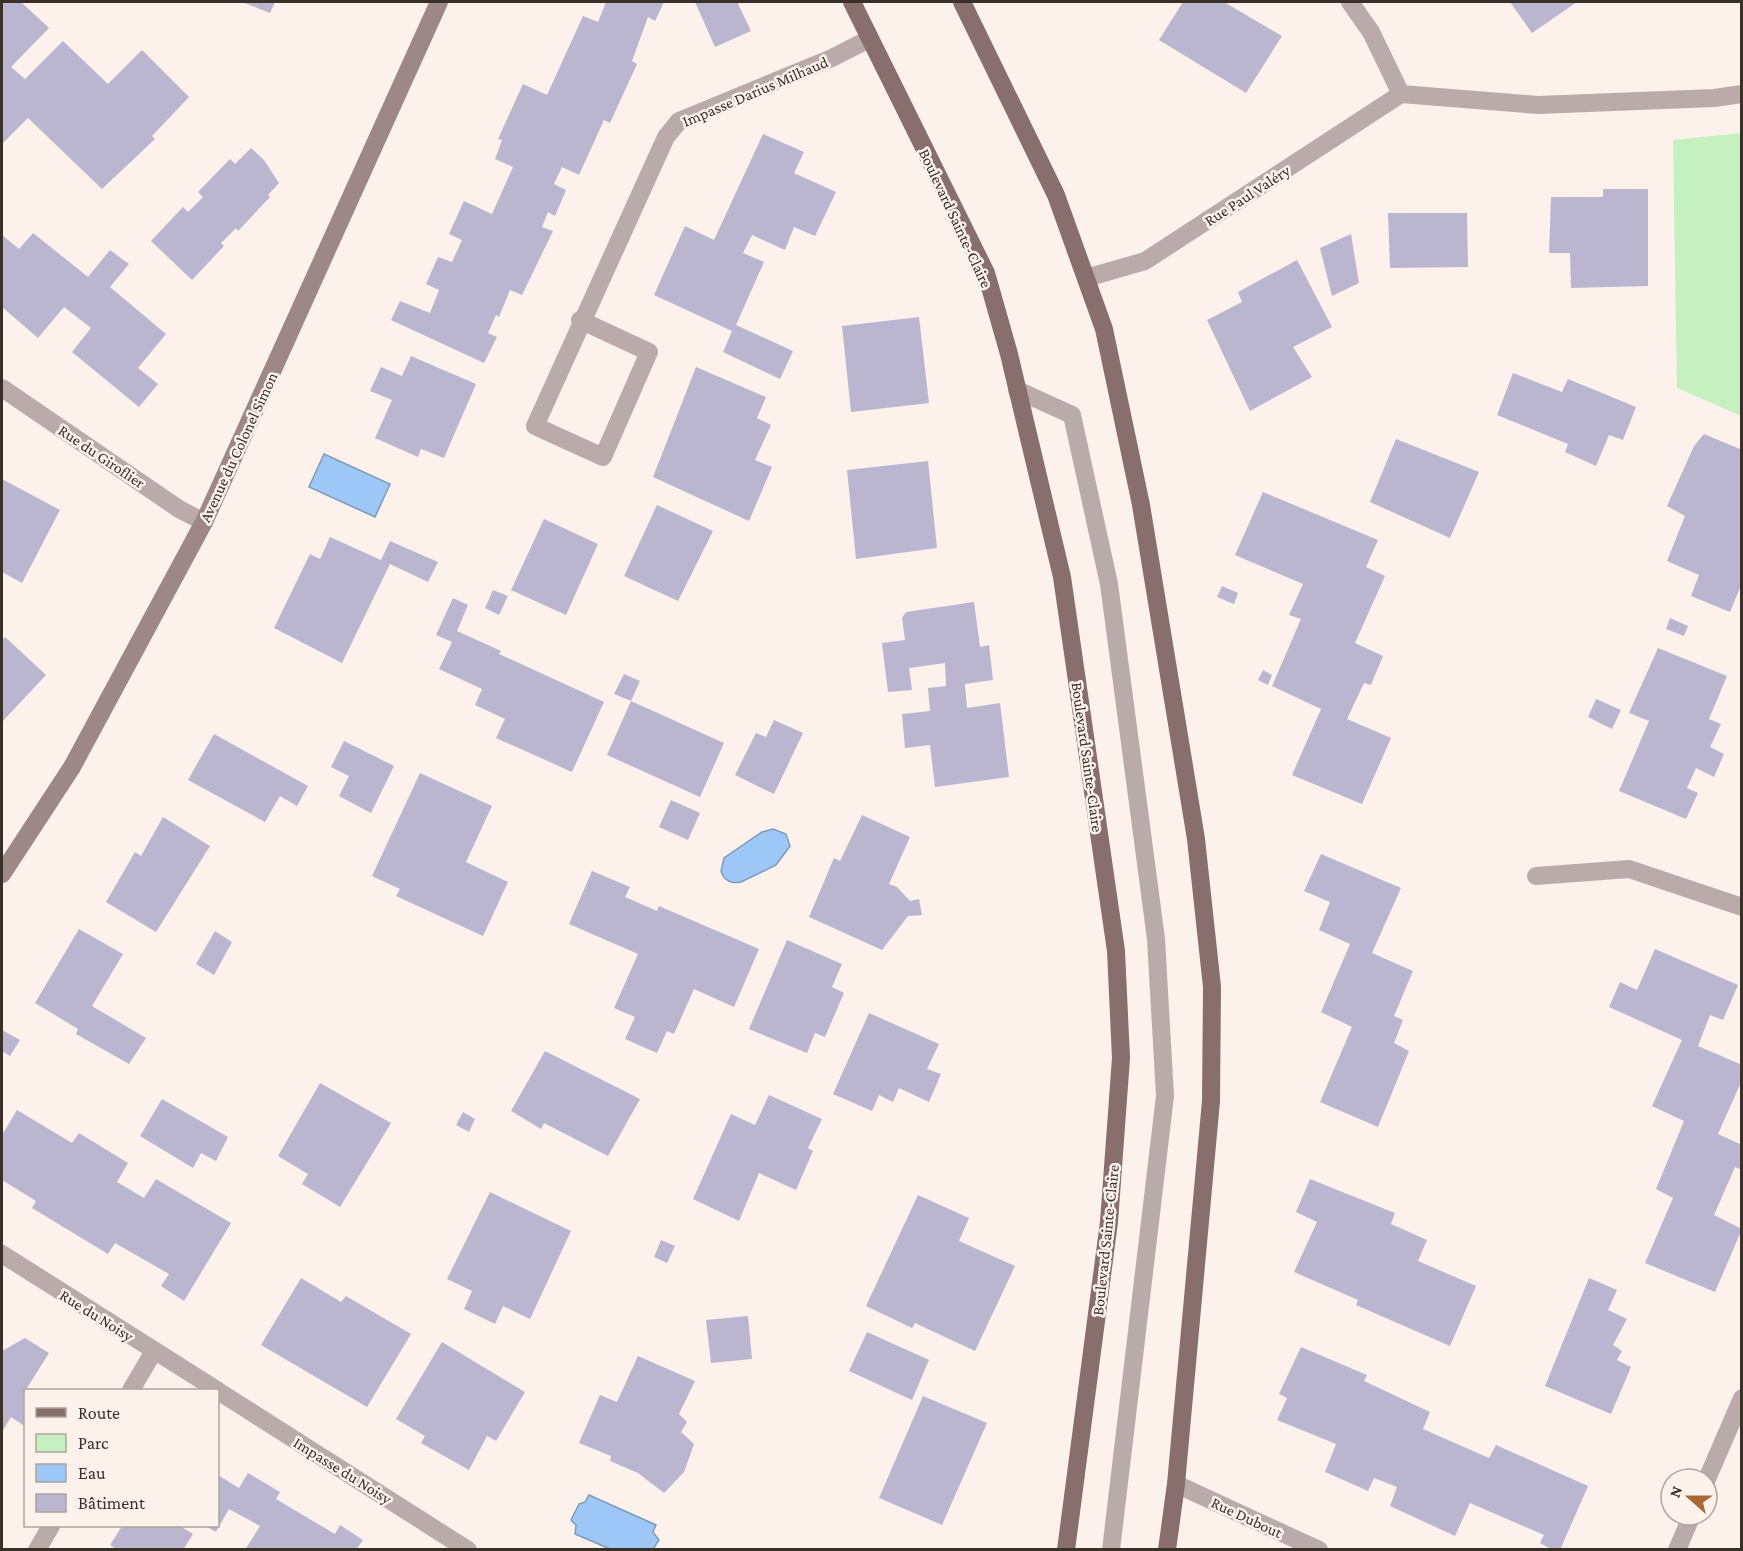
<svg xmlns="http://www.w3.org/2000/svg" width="1743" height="1551" viewBox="0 0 1743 1551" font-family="'Crimson Pro',serif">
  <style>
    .green { fill: #c6f0c0 }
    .water { fill: #9cc7f6; stroke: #7e9ab8; stroke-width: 1.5 }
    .building { fill: #bab6d0 }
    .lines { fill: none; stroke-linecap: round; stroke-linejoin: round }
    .lane { stroke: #baabaa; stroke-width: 18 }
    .street { stroke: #baabaa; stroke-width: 18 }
    .secondary { stroke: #9d8887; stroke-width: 18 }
    .primary { stroke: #886f6d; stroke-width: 18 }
    .labels { text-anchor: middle; stroke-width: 5; stroke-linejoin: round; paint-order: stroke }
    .street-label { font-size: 16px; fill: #393028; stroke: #fcf2eb }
  </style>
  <rect width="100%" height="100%" fill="#fcf2eb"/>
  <path class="green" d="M 1741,133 L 1742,133 L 1741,416 L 1677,388 L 1673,140 Z"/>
  <g class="water">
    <path d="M 324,454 L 390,484 L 375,517 L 309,487 Z"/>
    <path d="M 773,829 L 786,834 L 790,846 L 776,865 L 741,882 C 732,884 724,881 721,871 L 724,858 L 762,832 Z"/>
    <path d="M 589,1495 L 656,1525 L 653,1532 L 659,1540 L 653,1549 L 610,1549 L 575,1534 L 576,1525 L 571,1520 L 579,1504 L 585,1502 Z"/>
  </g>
  <g class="building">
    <path d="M 2,2 L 21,2 L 49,28 L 11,67 L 25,79 L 63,41 L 108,84 L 142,50 L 189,97 L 152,136 L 155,139 L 102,189 L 28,118 L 2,144 Z"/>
    <path d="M 242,2 L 275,2 L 270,13 Z"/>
    <path d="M 606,2 L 664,2 L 655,21 L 648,17 L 632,61 L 637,64 L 610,123 L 604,120 L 579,175 L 562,167 L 554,184 L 566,190 L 555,216 L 548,212 L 542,227 L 553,231 L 522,295 L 510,290 L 499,317 L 496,315 L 488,333 L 497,337 L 484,363 L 391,320 L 400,301 L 430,313 L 439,290 L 426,284 L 438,257 L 452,262 L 462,240 L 449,234 L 464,201 L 492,214 L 513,167 L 495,159 L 502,140 L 498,139 L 523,84 L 547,95 L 583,16 L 598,22 Z"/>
    <path d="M 695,2 L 740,2 L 738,4 L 751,31 L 715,47 Z"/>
    <path d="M 1183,2 L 1224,2 L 1282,36 L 1246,93 L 1159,40 Z"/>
    <path d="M 1510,2 L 1577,2 L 1532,33 Z"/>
    <path d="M 763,134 L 804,152 L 794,173 L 836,192 L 815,236 L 794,227 L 785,250 L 752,235 L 743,253 L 764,262 L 736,325 L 793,351 L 780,379 L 723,352 L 732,331 L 654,295 L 685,226 L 714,240 Z"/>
    <path d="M 251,148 L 264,160 L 279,183 L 268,195 L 270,197 L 238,231 L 236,228 L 221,243 L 224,246 L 192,280 L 151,241 L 183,207 L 188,212 L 203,197 L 198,192 L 230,159 L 235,164 Z"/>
    <path d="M 1603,189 L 1648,189 L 1648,286 L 1571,288 L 1570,253 L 1549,253 L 1551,197 L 1603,197 Z"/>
    <path d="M 1388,213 L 1467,213 L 1468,267 L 1390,268 Z"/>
    <path d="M 33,233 L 88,277 L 110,250 L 129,264 L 110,287 L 166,334 L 138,368 L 158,384 L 139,407 L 72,352 L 91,328 L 64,307 L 38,338 L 2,307 L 2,235 L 19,249 Z"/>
    <path d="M 1351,234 L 1359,283 L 1332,296 L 1320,248 Z"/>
    <path d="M 1297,260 L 1332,327 L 1293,347 L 1312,377 L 1250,411 L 1207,320 L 1242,302 L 1238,292 Z"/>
    <path d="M 919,317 L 929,403 L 851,412 L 842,326 Z"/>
    <path d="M 411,356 L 476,384 L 444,458 L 421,449 L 418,457 L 375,438 L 392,400 L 370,391 L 381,367 L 402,376 Z"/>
    <path d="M 696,367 L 766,397 L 757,418 L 771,425 L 755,460 L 772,467 L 749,521 L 653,477 Z"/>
    <path d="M 1513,373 L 1562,392 L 1568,379 L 1636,407 L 1623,440 L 1609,435 L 1596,466 L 1565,452 L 1568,444 L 1497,415 Z"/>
    <path d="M 1704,434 L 1742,450 L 1742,583 L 1730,612 L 1691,596 L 1699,575 L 1667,561 L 1685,516 L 1667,506 L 1694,446 Z"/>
    <path d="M 1396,439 L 1479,472 L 1450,538 L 1370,502 Z"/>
    <path d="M 928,461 L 937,548 L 856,559 L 847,470 Z"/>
    <path d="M 2,479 L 60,510 L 22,583 L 2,572 Z"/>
    <path d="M 1263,492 L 1378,540 L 1366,567 L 1385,576 L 1355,643 L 1383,656 L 1371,685 L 1364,683 L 1347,719 L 1391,738 L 1362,804 L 1292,775 L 1321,709 L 1272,686 L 1301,619 L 1289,615 L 1303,584 L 1235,555 Z"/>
    <path d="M 657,505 L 713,531 L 678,601 L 624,576 Z"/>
    <path d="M 544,519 L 598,544 L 566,615 L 511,590 Z"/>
    <path d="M 330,537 L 381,560 L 390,541 L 438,562 L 428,582 L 390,564 L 342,663 L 274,628 L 310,554 L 320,559 Z"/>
    <path d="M 1222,586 L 1238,593 L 1234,604 L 1217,597 Z"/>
    <path d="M 493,590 L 508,596 L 499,615 L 485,608 Z"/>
    <path d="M 453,598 L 468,605 L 457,631 L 501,651 L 499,654 L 604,702 L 572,772 L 496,738 L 505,719 L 475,705 L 482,689 L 439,669 L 452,642 L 436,635 Z"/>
    <path d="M 974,602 L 980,647 L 989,645 L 993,680 L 965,684 L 967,708 L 1000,703 L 1009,777 L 935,787 L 930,745 L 905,748 L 902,714 L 930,711 L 928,688 L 946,686 L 945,663 L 909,668 L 912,690 L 888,692 L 882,643 L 905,640 L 902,618 L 906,612 Z"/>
    <path d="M 1670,618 L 1688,626 L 1684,636 L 1666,629 Z"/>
    <path d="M 5,637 L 46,675 L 2,722 L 2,641 Z"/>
    <path d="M 1658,648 L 1727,676 L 1709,719 L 1721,724 L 1710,747 L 1724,754 L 1714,777 L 1696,768 L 1687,788 L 1698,793 L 1686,819 L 1619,791 L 1649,721 L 1629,713 Z"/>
    <path d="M 1263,670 L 1272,675 L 1268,685 L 1258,680 Z"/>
    <path d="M 624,674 L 640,681 L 631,701 L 614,694 Z"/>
    <path d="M 1596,699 L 1621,710 L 1612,729 L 1588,717 Z"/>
    <path d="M 631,701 L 724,743 L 700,797 L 607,755 Z"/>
    <path d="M 774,720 L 803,733 L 774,794 L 735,775 L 756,733 L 766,737 Z"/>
    <path d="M 214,734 L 308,786 L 297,806 L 280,796 L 265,822 L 188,780 Z"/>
    <path d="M 344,741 L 394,766 L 371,813 L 339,796 L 349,776 L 331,767 Z"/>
    <path d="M 420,773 L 492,806 L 466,862 L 508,882 L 483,936 L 396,896 L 400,889 L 372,876 Z"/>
    <path d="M 671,800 L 700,813 L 688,840 L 659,827 Z"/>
    <path d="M 862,815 L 910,837 L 889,884 L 897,887 L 910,901 L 919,899 L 922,915 L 908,916 L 882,950 L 809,917 L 834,858 L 840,861 Z"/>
    <path d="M 163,817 L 210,846 L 156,932 L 106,902 L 135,852 L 141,856 Z"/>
    <path d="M 1321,854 L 1401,888 L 1372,953 L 1413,971 L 1394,1016 L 1403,1020 L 1394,1043 L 1409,1051 L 1378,1127 L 1320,1102 L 1352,1027 L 1321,1012 L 1350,944 L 1319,930 L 1330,902 L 1304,891 Z"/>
    <path d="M 592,871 L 630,887 L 625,897 L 657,911 L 659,906 L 759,949 L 734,1007 L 694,989 L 674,1034 L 667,1031 L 657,1053 L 625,1039 L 635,1017 L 614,1008 L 638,954 L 569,924 Z"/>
    <path d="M 79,929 L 123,954 L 92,1006 L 146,1038 L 129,1064 L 76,1034 L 78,1029 L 35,1003 Z"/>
    <path d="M 215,931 L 232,942 L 214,975 L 196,964 Z"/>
    <path d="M 787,940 L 842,964 L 832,987 L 844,993 L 825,1037 L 815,1033 L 807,1053 L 749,1029 Z"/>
    <path d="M 1655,949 L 1738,985 L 1723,1020 L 1710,1015 L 1698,1046 L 1742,1065 L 1742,1080 L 1718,1134 L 1742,1145 L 1742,1170 L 1735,1167 L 1714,1215 L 1742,1229 L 1715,1292 L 1645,1263 L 1673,1198 L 1656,1189 L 1684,1121 L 1652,1106 L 1682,1040 L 1609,1007 L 1620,982 L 1637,990 Z"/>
    <path d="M 869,1013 L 939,1044 L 927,1069 L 941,1074 L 929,1102 L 899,1088 L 893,1102 L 879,1095 L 872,1111 L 833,1094 Z"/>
    <path d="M 2,1030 L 20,1040 L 10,1056 L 2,1051 Z"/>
    <path d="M 545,1051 L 640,1099 L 608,1156 L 544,1123 L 541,1129 L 511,1111 Z"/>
    <path d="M 320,1083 L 391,1123 L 340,1207 L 302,1184 L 308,1174 L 278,1156 Z"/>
    <path d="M 769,1095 L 822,1119 L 808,1148 L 813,1151 L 796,1190 L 759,1173 L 739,1221 L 693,1199 L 731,1114 L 755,1125 Z"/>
    <path d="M 162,1099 L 228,1137 L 216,1161 L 201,1153 L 193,1168 L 140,1136 Z"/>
    <path d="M 17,1110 L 72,1143 L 79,1133 L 128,1163 L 117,1182 L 144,1198 L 156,1179 L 231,1223 L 184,1301 L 161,1286 L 169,1274 L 115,1243 L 108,1254 L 32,1208 L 36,1201 L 2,1180 L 2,1135 Z"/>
    <path d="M 463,1112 L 475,1119 L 469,1132 L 456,1125 Z"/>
    <path d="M 1310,1179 L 1395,1213 L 1391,1224 L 1427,1240 L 1418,1261 L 1476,1286 L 1450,1346 L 1356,1305 L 1358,1300 L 1294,1272 L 1317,1222 L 1296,1212 Z"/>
    <path d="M 490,1192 L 571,1231 L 530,1319 L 503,1306 L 495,1324 L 464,1309 L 472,1291 L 447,1279 Z"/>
    <path d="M 918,1195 L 969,1218 L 959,1241 L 1015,1266 L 975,1351 L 915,1323 L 912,1328 L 866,1306 Z"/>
    <path d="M 661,1240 L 675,1246 L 667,1263 L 654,1257 Z"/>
    <path d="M 301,1278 L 341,1302 L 346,1296 L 411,1334 L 367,1407 L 261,1345 Z"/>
    <path d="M 1589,1278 L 1617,1290 L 1608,1310 L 1627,1319 L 1613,1345 L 1622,1351 L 1617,1360 L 1631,1367 L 1611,1414 L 1545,1386 Z"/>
    <path d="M 748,1316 L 752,1359 L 711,1363 L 706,1320 Z"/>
    <path d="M 867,1332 L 929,1360 L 912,1400 L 849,1371 Z"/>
    <path d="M 25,1338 L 49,1353 L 27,1388 L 31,1390 L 26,1390 L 26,1420 L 23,1425 L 11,1417 L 2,1432 L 2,1351 Z"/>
    <path d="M 442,1342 L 525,1392 L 496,1441 L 487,1436 L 469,1470 L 421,1443 L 425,1436 L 396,1419 Z"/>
    <path d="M 1301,1347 L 1367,1375 L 1364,1381 L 1430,1412 L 1423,1429 L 1489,1458 L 1496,1445 L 1588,1486 L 1560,1550 L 1553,1550 L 1540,1543 L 1544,1535 L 1470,1503 L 1455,1536 L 1390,1506 L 1397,1487 L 1374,1478 L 1368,1491 L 1325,1472 L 1336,1444 L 1277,1420 L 1287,1398 L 1279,1394 Z"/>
    <path d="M 638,1356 L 695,1381 L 679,1414 L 687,1422 L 681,1432 L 694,1444 L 684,1472 L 664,1493 L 638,1473 L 610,1461 L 611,1456 L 579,1443 L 600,1395 L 617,1402 Z"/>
    <path d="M 923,1396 L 987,1423 L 942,1525 L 879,1498 Z"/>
    <path d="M 248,1473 L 280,1492 L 276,1499 L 335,1534 L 340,1525 L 363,1540 L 356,1550 L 245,1550 L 260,1526 L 229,1509 L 216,1532 L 205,1526 L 218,1526 L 218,1475 L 239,1488 Z"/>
    <path d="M 122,1526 L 180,1526 L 193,1534 L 183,1550 L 118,1550 L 110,1545 Z"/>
  </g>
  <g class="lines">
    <path class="lane" d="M 1017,390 L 1072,415 L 1109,584 L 1156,939 L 1165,1096 L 1111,1550"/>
    <g class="street">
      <path d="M 1350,2 L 1371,32 L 1401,94"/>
      <path d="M 1086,278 L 1145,261 L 1401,94 L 1538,105 L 1714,98 L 1742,94"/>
      <path d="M 580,320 L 649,352 L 603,457 L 535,426 L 666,137 L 679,121 L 832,58 L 869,39"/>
      <path d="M 2,388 L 179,509 L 204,522"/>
      <path d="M 1536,876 L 1629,869 L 1742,907"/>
      <path d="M 2,1254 L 217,1390"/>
      <path d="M 131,1390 L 154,1351"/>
      <path d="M 218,1391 L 468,1550"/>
      <path d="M 1707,1479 L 1742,1398"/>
      <path d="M 1176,1484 L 1319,1550"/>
      <path d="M 37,1550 L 51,1526"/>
      <path d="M 1677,1550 L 1692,1515"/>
    </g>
    <path class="secondary" d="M 2,874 L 72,767 L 204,522 L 439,2"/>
    <g class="primary">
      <path d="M 852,2 L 986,273 L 1009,354 L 1062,577 L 1116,951 L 1121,1058 L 1109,1222 L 1066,1550"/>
      <path d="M 962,2 L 1056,195 L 1104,329 L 1141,505 L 1196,839 L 1212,987 L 1211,1101 L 1176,1484 L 1167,1550"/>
    </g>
  </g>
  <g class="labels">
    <g class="street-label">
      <text transform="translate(755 91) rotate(-23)" y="6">Impasse Darius Milhaud</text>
      <text transform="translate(1247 195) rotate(-33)" y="6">Rue Paul Valéry</text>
      <text transform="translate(956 218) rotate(65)" y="6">Boulevard Sainte-Claire</text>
      <text transform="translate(238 447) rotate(-65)" y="6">Avenue du Colonel Simon</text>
      <text transform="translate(102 456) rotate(34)" y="6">Rue du Giroflier</text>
      <text transform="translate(1088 757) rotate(82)" y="6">Boulevard Sainte-Claire</text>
      <text transform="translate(1105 1240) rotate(-84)" y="6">Boulevard Sainte-Claire</text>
      <text transform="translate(97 1315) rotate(32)" y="6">Rue du Noisy</text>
      <text transform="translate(343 1470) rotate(32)" y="6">Impasse du Noisy</text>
      <text transform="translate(1247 1517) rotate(25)" y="6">Rue Dubout</text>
    </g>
  </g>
  <rect width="1743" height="1551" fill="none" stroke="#393028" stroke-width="6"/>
  <rect x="24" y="1389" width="195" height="138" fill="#fcf2eb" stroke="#aea49d" stroke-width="1.5"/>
  <rect x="36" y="1408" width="30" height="9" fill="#886f6d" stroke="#aea49d" stroke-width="1.5"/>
  <text x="78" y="1419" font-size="18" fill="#393028">Route</text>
  <rect x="36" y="1434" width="30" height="18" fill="#c6f0c0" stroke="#aea49d" stroke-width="1.5"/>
  <text x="78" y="1449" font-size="18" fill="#393028">Parc</text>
  <rect x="36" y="1464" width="30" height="18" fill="#9cc7f6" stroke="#aea49d" stroke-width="1.5"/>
  <text x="78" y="1479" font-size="18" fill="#393028">Eau</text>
  <rect x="36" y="1494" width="30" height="18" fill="#bab6d0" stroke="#aea49d" stroke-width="1.5"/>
  <text x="78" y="1509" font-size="18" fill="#393028">Bâtiment</text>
  <g transform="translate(1689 1497) rotate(291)"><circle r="28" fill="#fcf2eb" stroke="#aea49d" stroke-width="1.5"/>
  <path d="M0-4.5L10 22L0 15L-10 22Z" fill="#aa6834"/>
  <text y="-9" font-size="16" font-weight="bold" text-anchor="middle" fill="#393028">N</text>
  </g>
</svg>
